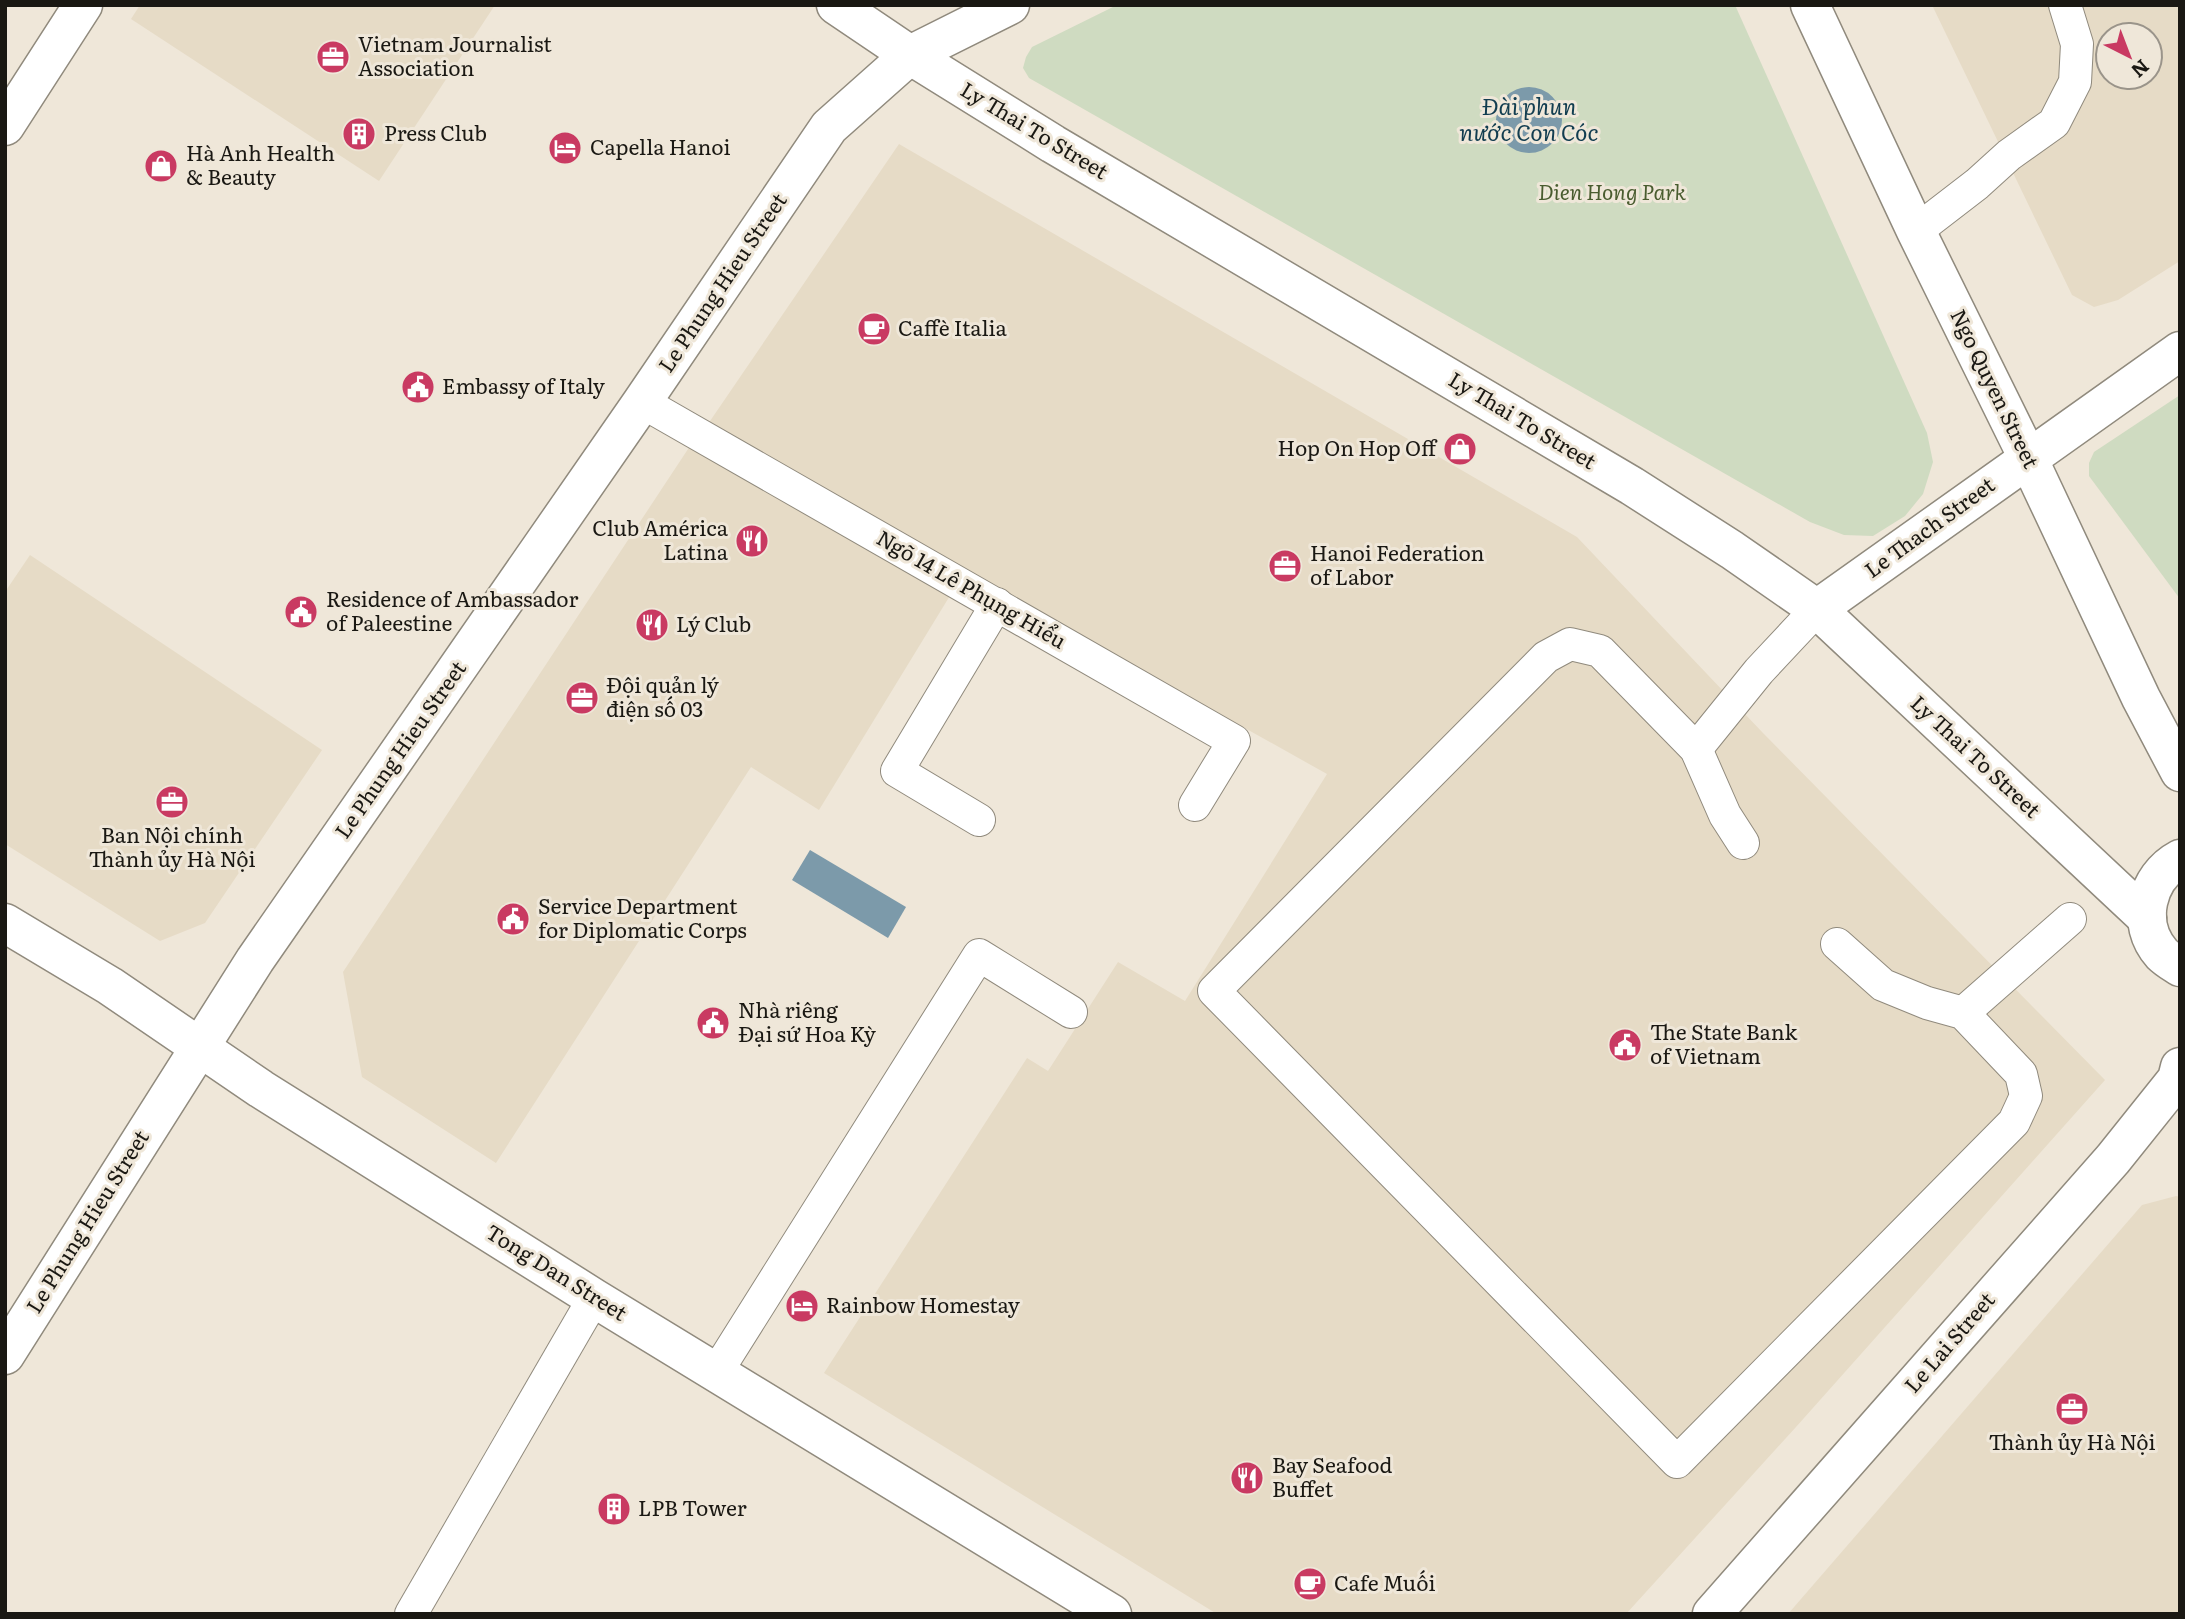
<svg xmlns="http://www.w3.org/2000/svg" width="2185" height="1619" viewBox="0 0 2185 1619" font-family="Literata,serif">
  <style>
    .built { fill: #e6dbc6; fill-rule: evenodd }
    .green { fill: #cfdbc1 }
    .water { fill: #7c9aaa }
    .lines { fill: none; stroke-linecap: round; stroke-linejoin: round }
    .lane-casing { stroke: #908a7d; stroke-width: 34 }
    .street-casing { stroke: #908a7d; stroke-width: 41 }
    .secondary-casing { stroke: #908a7d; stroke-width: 41 }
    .lane { stroke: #fff; stroke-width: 32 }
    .street { stroke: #fff; stroke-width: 38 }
    .secondary { stroke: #fff; stroke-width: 38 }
    .labels { text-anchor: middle; stroke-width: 6; stroke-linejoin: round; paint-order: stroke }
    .poi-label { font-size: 21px; fill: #1a1813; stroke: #efe7d9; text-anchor: start }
    .street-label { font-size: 21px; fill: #1a1813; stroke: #efe7d9 }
    .park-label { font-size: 21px; font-style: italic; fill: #495c2f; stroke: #efe7d9 }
    .water-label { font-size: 23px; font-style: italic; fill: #123d50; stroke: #efe7d9 }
  </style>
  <rect width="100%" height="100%" fill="#efe7d9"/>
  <g class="built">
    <path d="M 140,5 L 495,5 L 379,181 L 131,19 Z"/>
    <path d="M 1932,5 L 2180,5 L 2180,261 L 2118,300 L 2094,307 L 2072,295 ZM 2108,35 L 2150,35 L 2150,77 L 2108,77 Z"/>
    <path d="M 899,144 L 1577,537 L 1763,733 L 2105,1080 L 1796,1427 L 1626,1614 L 1217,1614 L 824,1373 L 1027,1058 L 1048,1071 L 1118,962 L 1185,1001 L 1327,774 L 964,571 L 708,424 Z"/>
    <path d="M 692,443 L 951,594 L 819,810 L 751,767 L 496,1163 L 362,1077 L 343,972 Z"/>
    <path d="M 30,555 L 322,750 L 205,923 L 160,941 L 5,844 L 5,592 Z"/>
    <path d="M 2176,1196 L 2180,1197 L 2180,1614 L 1788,1614 L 2142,1205 Z"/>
  </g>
  <g class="green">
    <path d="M 1117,5 L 1735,5 L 1927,433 L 1933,462 L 1923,494 L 1905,516 L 1873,536 L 1844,535 L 1810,522 L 1029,78 L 1023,68 L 1026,57 L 1032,47 Z"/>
    <path d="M 2180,395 L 2180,599 L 2089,476 L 2089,463 L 2094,452 Z"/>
  </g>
  <g class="water">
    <circle cx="1529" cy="120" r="33"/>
    <path d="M 810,850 L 906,907 L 888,938 L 792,880 Z"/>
  </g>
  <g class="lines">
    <defs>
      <g id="lane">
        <path d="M 1916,231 L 1977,184 L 2009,155 L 2054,123 L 2075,82 L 2077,44 L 2065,5"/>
        <path d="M 642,402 L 1234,741 L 1195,805"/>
        <path d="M 1696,749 L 1759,671 L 1817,609"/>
        <path d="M 979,820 L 897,771 L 997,604"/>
        <path d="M 1743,843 L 1725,815 L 1696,749 L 1600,651 L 1570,644 L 1546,657 L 1214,991 L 1677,1462 L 2014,1122 L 2026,1096 L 2021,1074 L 1963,1013 L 1927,1003 L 1883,985 L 1837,944"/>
        <path d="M 1963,1013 L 2070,919"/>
        <path d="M 716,1373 L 979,955 L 1071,1012"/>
        <path d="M 411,1614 L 594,1298"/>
      </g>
      <g id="street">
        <path d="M 5,126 L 83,5"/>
        <path d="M 1817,609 L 2180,351"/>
        <path d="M 5,923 L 110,986 L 261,1089 L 594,1298 L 1112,1614"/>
        <path d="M 5,1355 L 255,960 L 642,402 L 829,127 L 910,55 L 1010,5"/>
        <path d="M 1712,1614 L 2113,1159 L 2177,1079 L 2180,1067"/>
      </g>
      <g id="secondary">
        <path d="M 836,5 L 910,55 L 1053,144 L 1632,486 L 1732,550 L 1817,609 L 2147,918"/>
        <path d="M 1810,5 L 1916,231 L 2028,458 L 2141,698 L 2180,772"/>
        <path d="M 2180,859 C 2146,877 2135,924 2162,954 C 2167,959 2174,963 2180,967"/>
      </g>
    </defs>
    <use href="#lane" class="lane-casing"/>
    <use href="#street" class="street-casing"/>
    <use href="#secondary" class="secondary-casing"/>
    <use href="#lane" class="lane"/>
    <use href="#street" class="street"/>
    <use href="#secondary" class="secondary"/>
  </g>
  <defs>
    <symbol id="office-disc" viewBox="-11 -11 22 22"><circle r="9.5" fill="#c93a62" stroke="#efe7d9"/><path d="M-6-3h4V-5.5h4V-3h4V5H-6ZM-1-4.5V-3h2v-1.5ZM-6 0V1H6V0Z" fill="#fff"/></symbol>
    <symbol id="building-disc" viewBox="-11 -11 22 22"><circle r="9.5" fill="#c93a62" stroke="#efe7d9"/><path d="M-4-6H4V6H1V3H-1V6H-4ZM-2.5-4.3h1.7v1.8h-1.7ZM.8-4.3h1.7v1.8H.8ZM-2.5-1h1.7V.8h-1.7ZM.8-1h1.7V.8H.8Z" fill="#fff"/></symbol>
    <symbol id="hotel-disc" viewBox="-11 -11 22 22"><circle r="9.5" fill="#c93a62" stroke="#efe7d9"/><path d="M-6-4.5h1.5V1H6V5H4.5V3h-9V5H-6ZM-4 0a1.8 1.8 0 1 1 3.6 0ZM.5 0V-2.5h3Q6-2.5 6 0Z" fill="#fff"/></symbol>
    <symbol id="shop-disc" viewBox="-11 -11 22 22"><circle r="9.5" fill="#c93a62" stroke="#efe7d9"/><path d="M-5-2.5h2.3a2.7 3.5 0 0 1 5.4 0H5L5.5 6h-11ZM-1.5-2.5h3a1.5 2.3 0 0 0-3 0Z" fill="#fff"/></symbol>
    <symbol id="cafe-disc" viewBox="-11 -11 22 22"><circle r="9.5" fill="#c93a62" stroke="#efe7d9"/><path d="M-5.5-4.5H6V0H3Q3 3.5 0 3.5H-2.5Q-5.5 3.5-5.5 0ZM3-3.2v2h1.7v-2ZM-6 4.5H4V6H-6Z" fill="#fff"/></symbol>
    <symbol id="civic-disc" viewBox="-11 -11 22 22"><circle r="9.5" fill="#c93a62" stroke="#efe7d9"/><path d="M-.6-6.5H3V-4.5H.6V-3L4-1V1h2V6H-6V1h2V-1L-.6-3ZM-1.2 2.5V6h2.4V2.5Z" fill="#fff"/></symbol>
    <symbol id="restaurant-disc" viewBox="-11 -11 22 22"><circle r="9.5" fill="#c93a62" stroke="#efe7d9"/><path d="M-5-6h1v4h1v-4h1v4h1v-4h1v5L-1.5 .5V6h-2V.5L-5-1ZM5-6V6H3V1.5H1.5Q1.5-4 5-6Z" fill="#fff"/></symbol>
  </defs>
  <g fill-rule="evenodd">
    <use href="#office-disc" x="314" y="38" width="38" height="38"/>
    <use href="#building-disc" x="340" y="115" width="38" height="38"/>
    <use href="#hotel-disc" x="546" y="129" width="38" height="38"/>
    <use href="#shop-disc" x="142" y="147" width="38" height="38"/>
    <use href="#cafe-disc" x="855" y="310" width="38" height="38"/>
    <use href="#civic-disc" x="399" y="368" width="38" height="38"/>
    <use href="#shop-disc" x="1441" y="430" width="38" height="38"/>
    <use href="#restaurant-disc" x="733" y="522" width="38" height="38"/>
    <use href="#office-disc" x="1266" y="547" width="38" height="38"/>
    <use href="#civic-disc" x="282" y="593" width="38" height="38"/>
    <use href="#restaurant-disc" x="633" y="606" width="38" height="38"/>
    <use href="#office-disc" x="563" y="679" width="38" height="38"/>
    <use href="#office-disc" x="153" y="783" width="38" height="38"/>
    <use href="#civic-disc" x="494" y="900" width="38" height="38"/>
    <use href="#civic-disc" x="694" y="1004" width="38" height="38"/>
    <use href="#civic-disc" x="1606" y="1026" width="38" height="38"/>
    <use href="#hotel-disc" x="783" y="1287" width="38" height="38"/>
    <use href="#office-disc" x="2053" y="1390" width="38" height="38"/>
    <use href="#restaurant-disc" x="1228" y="1459" width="38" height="38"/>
    <use href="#building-disc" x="595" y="1490" width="38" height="38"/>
    <use href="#cafe-disc" x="1291" y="1565" width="38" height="38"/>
  </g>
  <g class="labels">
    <g class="poi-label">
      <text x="358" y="52">Vietnam Journalist<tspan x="358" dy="24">Association</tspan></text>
      <text x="384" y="141">Press Club</text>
      <text x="590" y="155">Capella Hanoi</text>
      <text x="186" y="161">Hà Anh Health<tspan x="186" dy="24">&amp; Beauty</tspan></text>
      <text x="898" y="336">Caffè Italia</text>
      <text x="442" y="394">Embassy of Italy</text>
      <text x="1436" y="456" text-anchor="end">Hop On Hop Off</text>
      <text x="728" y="536" text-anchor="end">Club América<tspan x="728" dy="24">Latina</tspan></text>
      <text x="1310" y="561">Hanoi Federation<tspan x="1310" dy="24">of Labor</tspan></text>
      <text x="326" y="607">Residence of Ambassador<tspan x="326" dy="24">of Paleestine</tspan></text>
      <text x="676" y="632">Lý Club</text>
      <text x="606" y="693">Đội quản lý<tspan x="606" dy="24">điện số 03</tspan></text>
      <text x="172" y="843" text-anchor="middle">Ban Nội chính<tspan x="172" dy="24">Thành ủy Hà Nội</tspan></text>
      <text x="538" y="914">Service Department<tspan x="538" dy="24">for Diplomatic Corps</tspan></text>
      <text x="738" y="1018">Nhà riêng<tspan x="738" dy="24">Đại sứ Hoa Kỳ</tspan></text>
      <text x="1650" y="1040">The State Bank<tspan x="1650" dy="24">of Vietnam</tspan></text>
      <text x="826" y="1313">Rainbow Homestay</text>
      <text x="2072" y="1450" text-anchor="middle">Thành ủy Hà Nội</text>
      <text x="1272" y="1473">Bay Seafood<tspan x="1272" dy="24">Buffet</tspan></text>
      <text x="638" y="1516">LPB Tower</text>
      <text x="1334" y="1591">Cafe Muối</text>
    </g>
    <g class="street-label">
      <text transform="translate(1034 131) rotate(31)" y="7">Ly Thai To Street</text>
      <text transform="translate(723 283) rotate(-56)" y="7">Le Phung Hieu Street</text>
      <text transform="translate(1994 389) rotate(64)" y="7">Ngo Quyen Street</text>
      <text transform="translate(1522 421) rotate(31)" y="7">Ly Thai To Street</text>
      <text transform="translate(1930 528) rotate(-36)" y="7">Le Thach Street</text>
      <text transform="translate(971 590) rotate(30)" y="7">Ngõ 14 Lê Phụng Hiểu</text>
      <text transform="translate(401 750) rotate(-55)" y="7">Le Phung Hieu Street</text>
      <text transform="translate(1975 757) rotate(43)" y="7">Ly Thai To Street</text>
      <text transform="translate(88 1222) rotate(-58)" y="7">Le Phung Hieu Street</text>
      <text transform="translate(556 1273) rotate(32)" y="7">Tong Dan Street</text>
      <text transform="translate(1950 1343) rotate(-49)" y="7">Le Lai Street</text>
    </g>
    <g class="park-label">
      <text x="1612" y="200">Dien Hong Park</text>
    </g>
    <g class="water-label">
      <text x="1529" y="115">Đài phun<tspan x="1529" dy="26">nước Con Cóc</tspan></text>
    </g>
  </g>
  <rect width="2185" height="1619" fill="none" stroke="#1a1813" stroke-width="14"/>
  <g transform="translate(2129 56) rotate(138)"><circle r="33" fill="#efe7d9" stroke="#9a948a" stroke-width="2"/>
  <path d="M0-5L12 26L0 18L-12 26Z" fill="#c93a62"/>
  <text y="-10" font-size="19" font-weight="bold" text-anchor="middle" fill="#1a1813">N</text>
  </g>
</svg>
